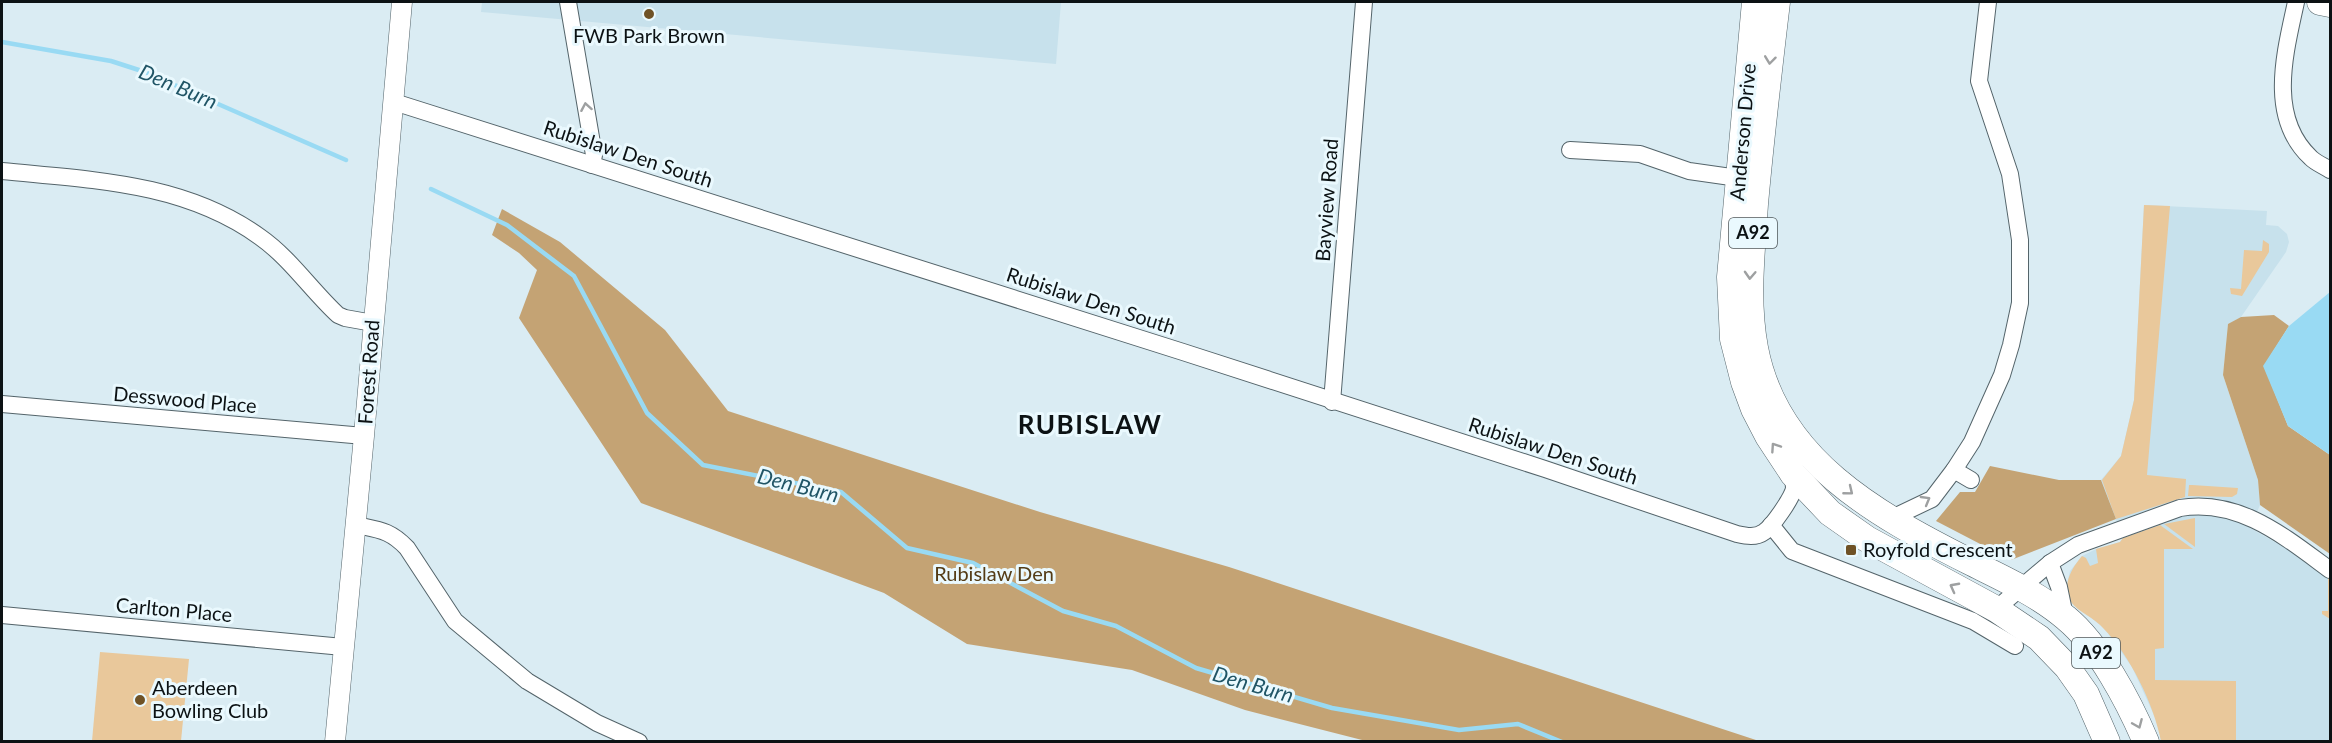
<svg xmlns="http://www.w3.org/2000/svg" width="2332" height="743" viewBox="0 0 2332 743" font-family="Lato,sans-serif">
  <style>
    .built { fill: #c7e1ec }
    .green { fill: #e9c89b }
    .forest { fill: #c4a374 }
    .water { fill: #99daf3 }
    .lines { fill: none; stroke-linecap: round; stroke-linejoin: round }
    .stream { stroke: #99daf3; stroke-width: 4.5 }
    .minor-casing { stroke: #54646a; stroke-width: 18 }
    .tertiary-casing { stroke: #54646a; stroke-width: 21 }
    .primary-casing { stroke: #54646a; stroke-width: 27 }
    .minor { stroke: #fff; stroke-width: 16 }
    .tertiary { stroke: #fff; stroke-width: 20 }
    .primary { stroke: #fff; stroke-width: 26 }
    .oneway { stroke: #9ea0a1 }
    .poi-dot { fill: #6f5226; stroke: #eaf9fe; stroke-width: 2 }
    .labels { text-anchor: middle; stroke-width: 6; stroke-linejoin: round; paint-order: stroke }
    .shield { fill: #eaf9fe; stroke: #4f575a; stroke-width: 1.5 }
    .shield-label { font-size: 18px; font-weight: bold; fill: #0c1214 }
    .poi-label { font-size: 20px; fill: #0c1214; stroke: #eaf9fe; text-anchor: start }
    .street-label { font-size: 20px; fill: #0c1214; stroke: #eaf9fe }
    .park-label { font-size: 20px; fill: #543c16; stroke: #eaf9fe }
    .water-label { font-size: 21px; font-style: italic; fill: #205566; stroke: #eaf9fe }
    .district-label { font-size: 26px; font-weight: bold; letter-spacing: 1.5px; fill: #0c1214; stroke: #eaf9fe }
  </style>
  <rect width="100%" height="100%" fill="#daecf3"/>
  <g class="built">
    <path d="M 482,2 L 1061,2 L 1056,64 L 481,12 Z"/>
    <path d="M 2144,205 L 2267,211 L 2266,225 L 2278,226 L 2287,234 L 2289,242 L 2286,252 L 2241,317 L 2228,325 L 2223,375 L 2258,480 L 2260,505 L 2250,528 L 2310,562 L 2330,577 L 2330,741 L 2161,741 L 2158,724 L 2132,667 L 2104,628 L 2071,602 L 2067,585 L 2070,571 L 2082,556 L 2096,549 L 2120,542 L 2123,538 L 2101,480 L 2121,456 L 2134,400 Z"/>
  </g>
  <g class="green">
    <path d="M 2144,205 L 2170,206 L 2147,475 L 2186,479 L 2185,497 L 2116,519 L 2102,480 L 2121,456 L 2134,400 Z"/>
    <path d="M 2263,240 L 2269,244 L 2269,252 L 2242,296 L 2231,294 L 2230,288 L 2241,289 L 2244,250 L 2262,251 Z"/>
    <path d="M 2189,485 L 2192,485 L 2238,488 L 2237,494 L 2232,497 L 2188,496 Z"/>
    <path d="M 2195,518 L 2195,547 L 2164,524 Z"/>
    <path d="M 2160,525 L 2193,549 L 2164,549 L 2164,648 L 2155,649 L 2155,680 L 2236,681 L 2236,741 L 2161,741 C 2154,705 2130,655 2103,628 C 2095,618 2078,612 2071,602 C 2061,585 2072,568 2082,556 L 2086,558 L 2090,566 L 2098,563 L 2096,549 L 2120,542 L 2123,538 Z"/>
    <path d="M 2328,575 L 2330,577 L 2330,619 L 2322,614 L 2322,611 L 2328,611 Z"/>
    <path d="M 100,652 L 189,659 L 181,741 L 92,741 Z"/>
  </g>
  <g class="forest">
    <path d="M 502,209 L 560,242 L 665,330 L 728,411 L 1040,512 L 1229,567 L 1759,741 L 1366,741 L 1245,710 L 1132,670 L 967,644 L 884,593 L 641,503 L 519,318 L 537,270 L 519,253 L 492,235 Z"/>
    <path d="M 2274,315 L 2289,326 L 2264,366 L 2288,426 L 2330,455 L 2330,554 L 2260,505 L 2258,480 L 2223,375 L 2228,324 L 2241,317 Z"/>
    <path d="M 1990,466 L 2059,480 L 2101,480 L 2116,519 L 2011,560 L 1936,521 L 1960,492 L 1975,492 Z"/>
  </g>
  <path class="water" d="M 2330,292 L 2330,455 L 2288,426 L 2263,366 L 2289,326 Z"/>
  <g class="lines">
    <g class="stream">
      <path d="M 2,42 L 111,61 L 145,72 L 346,160"/>
      <path d="M 431,189 L 507,225 L 574,276 L 647,413 L 703,465 L 841,492 L 907,548 L 973,563 L 1063,611 L 1116,626 L 1196,668 L 1332,708 L 1459,730 L 1518,724 L 1562,742"/>
    </g>
    <defs>
      <g id="minor">
        <path d="M 568,2 L 594,155 L 592,165"/>
        <path d="M 2296,2 C 2285,53 2267,117 2311,158 C 2316,163 2324,166 2330,170"/>
        <path d="M 394,102 L 1183,352 L 1545,469 L 1737,534 C 1746,536 1756,538 1764,532 C 1773,526 1791,499 1794,489 C 1794,484 1793,479 1793,474"/>
        <path d="M 1570,150 L 1640,154 L 1689,171 L 1738,178"/>
        <path d="M 2,171 C 91,180 184,182 260,237 C 290,258 311,290 338,315 L 345,318 L 373,323"/>
        <path d="M 1332,402 L 1364,2"/>
        <path d="M 2,404 L 364,436"/>
        <path d="M 1954,470 L 1971,480"/>
        <path d="M 1890,519 L 1932,499 L 1954,470 L 1972,442 L 2002,375 L 2011,345 L 2020,303 L 2020,240 L 2010,174 L 1979,81 L 1988,2"/>
        <path d="M 356,525 C 379,530 390,530 407,548 L 455,621 L 527,681 L 597,723 L 639,742"/>
        <path d="M 1771,525 L 1792,551 L 1973,621 L 2015,646"/>
        <path d="M 2050,563 L 2059,587 L 2065,616"/>
        <path d="M 1996,609 L 2050,563 L 2078,545 L 2180,508 C 2239,498 2285,537 2330,570"/>
        <path d="M 2,615 L 343,647"/>
      </g>
      <path id="tertiary" d="M 335,742 L 364,436 L 402,2"/>
      <g id="primary">
        <path d="M 1755,2 L 1730,277 L 1733,339 L 1744,382 L 1754,409 L 1768,436 L 1793,474 L 1830,513 L 1867,539 L 1996,609 L 2039,638 L 2067,667 L 2086,694 L 2107,742"/>
        <path d="M 1777,2 C 1769,69 1761,137 1755,204 C 1752,252 1746,300 1755,348 C 1776,460 1877,515 1970,562 C 2002,578 2038,594 2066,618 C 2099,645 2129,702 2146,742"/>
        <path d="M 2320,2 L 2330,4"/>
      </g>
    </defs>
    <use href="#minor" class="minor-casing"/>
    <use href="#tertiary" class="tertiary-casing"/>
    <use href="#primary" class="primary-casing"/>
    <use href="#minor" class="minor"/>
    <use href="#tertiary" class="tertiary"/>
    <use href="#primary" class="primary"/>
  </g>
  <defs><path id="oneway-chevron" d="M-2-3.5L2.5 0L-2 3.5" fill="none" stroke-width="1.6" stroke-linecap="round" stroke-linejoin="round" transform="scale(1.5)"/></defs>
  <g class="oneway">
    <use href="#oneway-chevron" transform="translate(1770 60) rotate(97)"/>
    <use href="#oneway-chevron" transform="translate(586 107) rotate(-100)"/>
    <use href="#oneway-chevron" transform="translate(1750 275) rotate(93)"/>
    <use href="#oneway-chevron" transform="translate(1775 447) rotate(-124)"/>
    <use href="#oneway-chevron" transform="translate(1849 491) rotate(39)"/>
    <use href="#oneway-chevron" transform="translate(1926 500) rotate(-30)"/>
    <use href="#oneway-chevron" transform="translate(1954 587) rotate(-152)"/>
    <use href="#oneway-chevron" transform="translate(2138 724) rotate(67)"/>
  </g>
  <g class="poi-dot">
    <circle cx="649" cy="14" r="6"/>
    <rect x="1845" y="544" width="12" height="12" rx="3"/>
    <circle cx="140" cy="700" r="6"/>
  </g>
  <g class="labels">
    <g class="shield">
      <rect x="1729" y="218" width="48" height="30" rx="4.5"/>
      <rect x="2072" y="638" width="48" height="30" rx="4.5"/>
    </g>
    <g class="shield-label">
      <text x="1753" y="239">A92</text>
      <text x="2096" y="659">A92</text>
    </g>
    <g class="poi-label">
      <text x="649" y="43" text-anchor="middle">FWB Park Brown</text>
      <text x="1863" y="557">Royfold Crescent</text>
      <text x="152" y="695">Aberdeen<tspan x="152" dy="23">Bowling Club</tspan></text>
    </g>
    <g class="street-label">
      <text transform="translate(1743 132) rotate(-85)" y="7">Anderson Drive</text>
      <text transform="translate(628 154) rotate(18)" y="7">Rubislaw Den South</text>
      <text transform="translate(1327 200) rotate(-86)" y="7">Bayview Road</text>
      <text transform="translate(1091 301) rotate(18)" y="7">Rubislaw Den South</text>
      <text transform="translate(369 372) rotate(-86)" y="7">Forest Road</text>
      <text transform="translate(185 400) rotate(5)" y="7">Desswood Place</text>
      <text transform="translate(1553 451) rotate(18)" y="7">Rubislaw Den South</text>
      <text transform="translate(174 610) rotate(5)" y="7">Carlton Place</text>
    </g>
    <g class="park-label">
      <text x="994" y="581">Rubislaw Den</text>
    </g>
    <g class="water-label">
      <text transform="translate(178 87) rotate(23)" y="7">Den Burn</text>
      <text transform="translate(798 486) rotate(14)" y="7">Den Burn</text>
      <text transform="translate(1253 685) rotate(16)" y="7">Den Burn</text>
    </g>
    <g class="district-label">
      <text x="1090" y="434">RUBISLAW</text>
    </g>
  </g>
  <rect width="2332" height="743" fill="none" stroke="#0c1214" stroke-width="6"/>
</svg>
